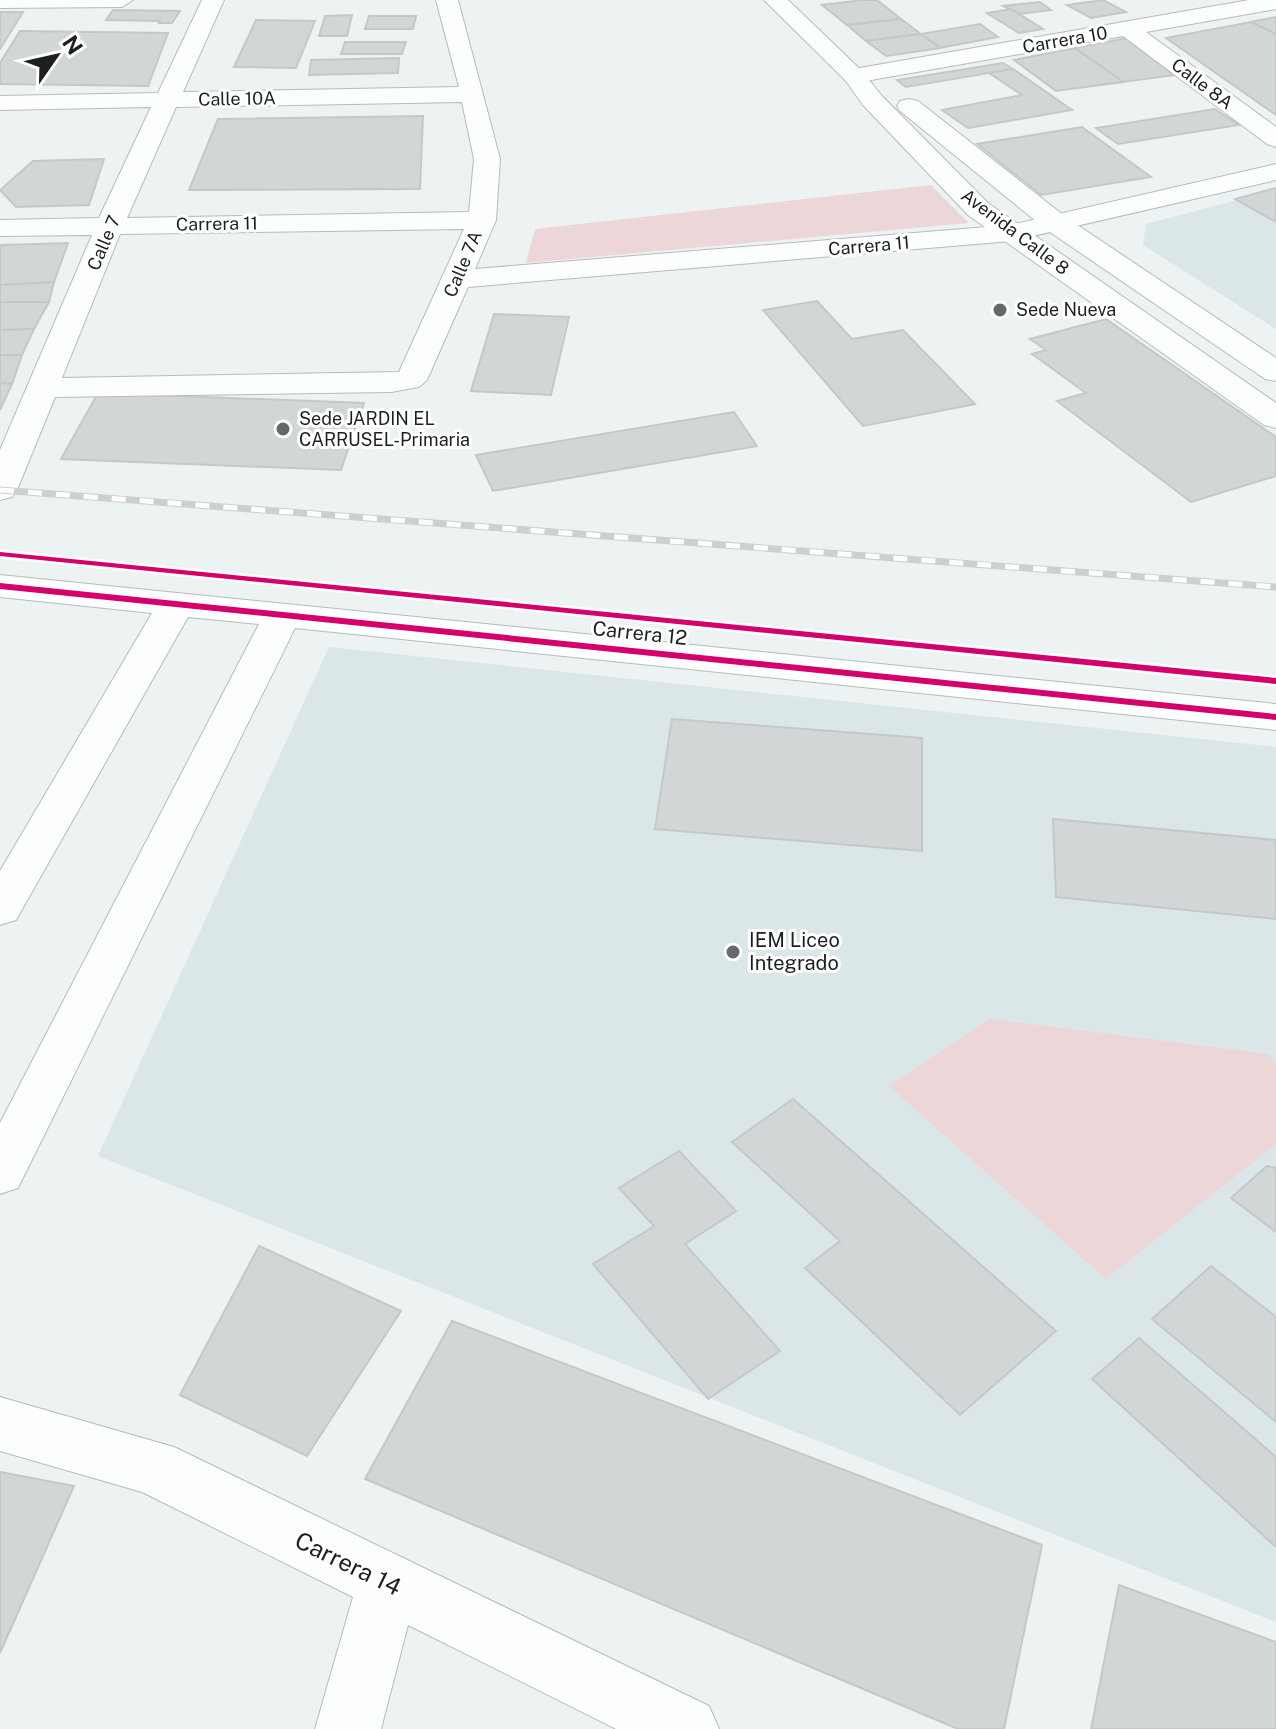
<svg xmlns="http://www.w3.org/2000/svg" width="1276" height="1729" viewBox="0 0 1276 1729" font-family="'Public Sans',sans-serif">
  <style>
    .built { fill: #dae6e7 }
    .green { fill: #edd6d7 }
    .building { fill: #d3d6d7; stroke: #c5c8c9; stroke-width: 2 }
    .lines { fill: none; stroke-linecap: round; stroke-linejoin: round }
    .minor-casing { stroke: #b8bbbb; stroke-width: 2 }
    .major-casing { stroke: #b8bbbb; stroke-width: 2 }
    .minor { fill: #fcfdfd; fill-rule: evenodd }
    .major { fill: #fcfdfd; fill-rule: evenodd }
    .rail-casing { stroke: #cecfcf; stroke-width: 7 }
    .rail { stroke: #fff; stroke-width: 5; stroke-dasharray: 14; stroke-linecap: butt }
    .cycleway-casing { stroke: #fff; stroke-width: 5 }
    .cycleway { fill: #d6006c; fill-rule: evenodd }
    .poi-dot { fill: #66696a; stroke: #fff; stroke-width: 3 }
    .labels { text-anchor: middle; stroke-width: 6; stroke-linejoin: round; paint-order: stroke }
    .far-street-label { font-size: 18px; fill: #1d1f20; stroke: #fff }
    .far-poi-label { font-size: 18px; fill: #1d1f20; stroke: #fff; text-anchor: start }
    .street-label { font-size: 20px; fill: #1d1f20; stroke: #fff }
    .poi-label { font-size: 20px; fill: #1d1f20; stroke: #fff; text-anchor: start }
    .near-street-label { font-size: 24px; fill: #1d1f20; stroke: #fff }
  </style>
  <rect width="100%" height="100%" fill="#edf2f2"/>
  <g class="built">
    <path d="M 1276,190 L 1276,329 L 1143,245 L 1146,224 Z"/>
    <path d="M 329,647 L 1276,747 L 1276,1622 L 98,1156 Z"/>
  </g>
  <g class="green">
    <path d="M 931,185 L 969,223 L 526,263 L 535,229 Z"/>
    <path d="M 990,1019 L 1268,1054 L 1276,1064 L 1276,1144 L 1106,1279 L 889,1086 Z"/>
  </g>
  <g class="building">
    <path d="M 863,0 L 877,0 L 901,19 L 847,25 L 822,5 Z"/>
    <path d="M 1103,0 L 1126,12 L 1091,18 L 1067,5 Z"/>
    <path d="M 1040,2 L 1051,10 L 1019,14 L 1003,6 Z"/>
    <path d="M 1011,9 L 1043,29 L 1019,33 L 987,13 Z"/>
    <path d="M 113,10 L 180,11 L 172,23 L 159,23 L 160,21 L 106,20 Z"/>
    <path d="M 0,12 L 23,12 L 0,49 Z"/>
    <path d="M 352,15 L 347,36 L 319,36 L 325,16 Z"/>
    <path d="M 369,16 L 416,16 L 413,29 L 365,29 Z"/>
    <path d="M 1276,17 L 1276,34 L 1251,22 Z"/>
    <path d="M 901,19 L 921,34 L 866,41 L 847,25 Z"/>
    <path d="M 256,20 L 315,21 L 296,68 L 234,67 Z"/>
    <path d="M 1251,22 L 1276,34 L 1276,115 L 1166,38 Z"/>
    <path d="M 980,24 L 998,37 L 940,48 L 921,34 Z"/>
    <path d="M 20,31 L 168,33 L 148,86 L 0,84 L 0,63 Z"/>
    <path d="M 921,34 L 940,48 L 886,56 L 866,41 Z"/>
    <path d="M 1126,38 L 1174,75 L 1123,82 L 1075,48 Z"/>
    <path d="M 345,42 L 406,42 L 402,54 L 341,54 Z"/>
    <path d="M 1075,48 L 1123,82 L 1056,91 L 1014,60 Z"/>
    <path d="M 399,58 L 398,73 L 309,75 L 311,60 Z"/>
    <path d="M 1003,63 L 1013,69 L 906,87 L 897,80 Z"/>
    <path d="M 1013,69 L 1072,110 L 968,128 L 942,110 L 1022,95 L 989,73 Z"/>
    <path d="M 1215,109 L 1239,125 L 1118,144 L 1096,128 Z"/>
    <path d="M 423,116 L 420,189 L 189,190 L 218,119 Z"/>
    <path d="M 1082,127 L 1151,177 L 1041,195 L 977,144 Z"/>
    <path d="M 104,159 L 89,205 L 16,207 L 0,190 L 33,161 Z"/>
    <path d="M 1276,188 L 1276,222 L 1235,199 Z"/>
    <path d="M 68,243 L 54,282 L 0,285 L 0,245 Z"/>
    <path d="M 54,282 L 49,302 L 0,302 L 0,285 Z"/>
    <path d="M 817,301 L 852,339 L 903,330 L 975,404 L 863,426 L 763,310 Z"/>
    <path d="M 0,302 L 49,302 L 34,329 L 0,330 Z"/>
    <path d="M 494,314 L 569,317 L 551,395 L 471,391 Z"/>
    <path d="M 1106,319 L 1276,437 L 1276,476 L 1191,502 L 1057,401 L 1086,393 L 1032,354 L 1046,350 L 1030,339 Z"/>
    <path d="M 34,329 L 22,355 L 0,355 L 0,330 Z"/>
    <path d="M 0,355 L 22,355 L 12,384 L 0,383 Z"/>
    <path d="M 0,383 L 12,384 L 0,410 Z"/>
    <path d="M 98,393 L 364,403 L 341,470 L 61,459 Z"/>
    <path d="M 734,412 L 757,446 L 493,491 L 476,455 Z"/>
    <path d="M 672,719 L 922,738 L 922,851 L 655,829 Z"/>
    <path d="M 1053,819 L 1276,840 L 1276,919 L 1056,897 Z"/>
    <path d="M 793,1099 L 1056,1331 L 960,1415 L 805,1268 L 840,1241 L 732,1142 Z"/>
    <path d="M 679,1151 L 736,1211 L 685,1244 L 780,1351 L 708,1399 L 593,1264 L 654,1226 L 619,1188 Z"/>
    <path d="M 1267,1166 L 1276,1168 L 1276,1232 L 1231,1198 Z"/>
    <path d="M 259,1246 L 401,1311 L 307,1456 L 180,1395 Z"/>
    <path d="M 1211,1266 L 1276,1317 L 1276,1422 L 1152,1319 Z"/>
    <path d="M 452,1321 L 1042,1545 L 1004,1729 L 958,1729 L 365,1479 Z"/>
    <path d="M 1139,1338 L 1276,1457 L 1276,1547 L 1092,1379 Z"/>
    <path d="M 0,1472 L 74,1486 L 0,1653 Z"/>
    <path d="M 1119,1585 L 1276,1642 L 1276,1729 L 1091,1729 Z"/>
  </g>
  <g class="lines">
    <defs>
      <g id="minor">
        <path d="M 0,0 L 133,0 L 122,7 L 0,8 Z"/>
        <path d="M 202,0 L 224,0 L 183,92 L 459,87 L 436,0 L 458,0 L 500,159 L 496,220 L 475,269 L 1011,225 L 1276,164 L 1276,180 L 1011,241 L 468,287 L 427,380 L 419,387 L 391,392 L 55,397 L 17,490 L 12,497 L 0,500 L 0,450 L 92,235 L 0,236 L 0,220 L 99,218 L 151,107 L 0,110 L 0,96 L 158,93 ZM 462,102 L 474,159 L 469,212 L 127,218 L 176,107 ZM 464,229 L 399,372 L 62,378 L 120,234 Z"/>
        <path d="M 1249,0 L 1276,0 L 1276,9 L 1146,32 L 1276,127 L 1276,147 L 1267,144 L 1123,36 L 854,83 L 846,81 L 842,76 L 846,71 L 854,69 Z"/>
        <path d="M 0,575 L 1276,704 L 1276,730 L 295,628 L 18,1188 L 0,1194 L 0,1123 L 259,624 L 188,617 L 16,920 L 0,925 L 0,871 L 152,613 L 0,597 Z"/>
        <path d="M 0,1397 L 174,1447 L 709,1706 L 719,1729 L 616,1729 L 408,1625 L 381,1729 L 315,1729 L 353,1597 L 142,1492 L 0,1451 Z"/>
      </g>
      <g id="major">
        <path d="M 764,0 L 788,0 L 862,71 L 881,95 L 988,203 L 1276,403 L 1276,428 L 1264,425 L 968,215 L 863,105 L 846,81 Z"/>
        <path d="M 909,99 L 918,101 L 1067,218 L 1276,358 L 1276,381 L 1265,379 L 1047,230 L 900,111 L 897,106 L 900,101 Z"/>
      </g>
    </defs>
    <use href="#minor" class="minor-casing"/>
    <use href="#major" class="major-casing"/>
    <use href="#minor" class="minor"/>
    <use href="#major" class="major"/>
    <defs>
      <path id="rail" d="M 0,490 L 1276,587"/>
    </defs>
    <use href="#rail" class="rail-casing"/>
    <use href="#rail" class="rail"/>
    <defs>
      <g id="cycleway">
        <path d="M 0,552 L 1276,678 L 1276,684 L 0,556 Z"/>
        <path d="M 0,583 L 1276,714 L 1276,720 L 0,589 Z"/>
      </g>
    </defs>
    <use href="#cycleway" class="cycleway-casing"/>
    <use href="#cycleway" class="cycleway"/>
  </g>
  <g class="poi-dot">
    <circle cx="1000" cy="310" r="8"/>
    <circle cx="283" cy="429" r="8"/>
    <circle cx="733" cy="952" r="8"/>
  </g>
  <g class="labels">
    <g class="far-street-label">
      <text transform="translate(1065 40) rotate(-10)" y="6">Carrera 10</text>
      <text transform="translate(1202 84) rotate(37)" y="6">Calle 8A</text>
      <text transform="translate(237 99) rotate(-1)" y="6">Calle 10A</text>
      <text transform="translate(217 224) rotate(-1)" y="6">Carrera 11</text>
      <text transform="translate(1015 232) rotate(37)" y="6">Avenida Calle 8</text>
      <text transform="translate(104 243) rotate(-67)" y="6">Calle 7</text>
      <text transform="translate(869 246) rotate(-5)" y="6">Carrera 11</text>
      <text transform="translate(463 264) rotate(-67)" y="6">Calle 7A</text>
    </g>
    <g class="far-poi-label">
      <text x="1016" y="316">Sede Nueva</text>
      <text x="299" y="425">Sede JARDIN EL<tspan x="299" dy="21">CARRUSEL-Primaria</tspan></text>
    </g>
    <g class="street-label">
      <text transform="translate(640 633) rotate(6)" y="7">Carrera 12</text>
    </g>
    <g class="poi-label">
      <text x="749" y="947">IEM Liceo<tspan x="749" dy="23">Integrado</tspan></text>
    </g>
    <g class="near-street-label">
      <text transform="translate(348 1564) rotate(26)" y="8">Carrera 14</text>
    </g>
  </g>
  <g transform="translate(56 56) rotate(56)" stroke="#ffffff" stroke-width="6" paint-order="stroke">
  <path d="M0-6L14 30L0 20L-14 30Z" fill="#1d1f20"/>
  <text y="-12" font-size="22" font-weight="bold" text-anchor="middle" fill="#1d1f20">N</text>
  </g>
</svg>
